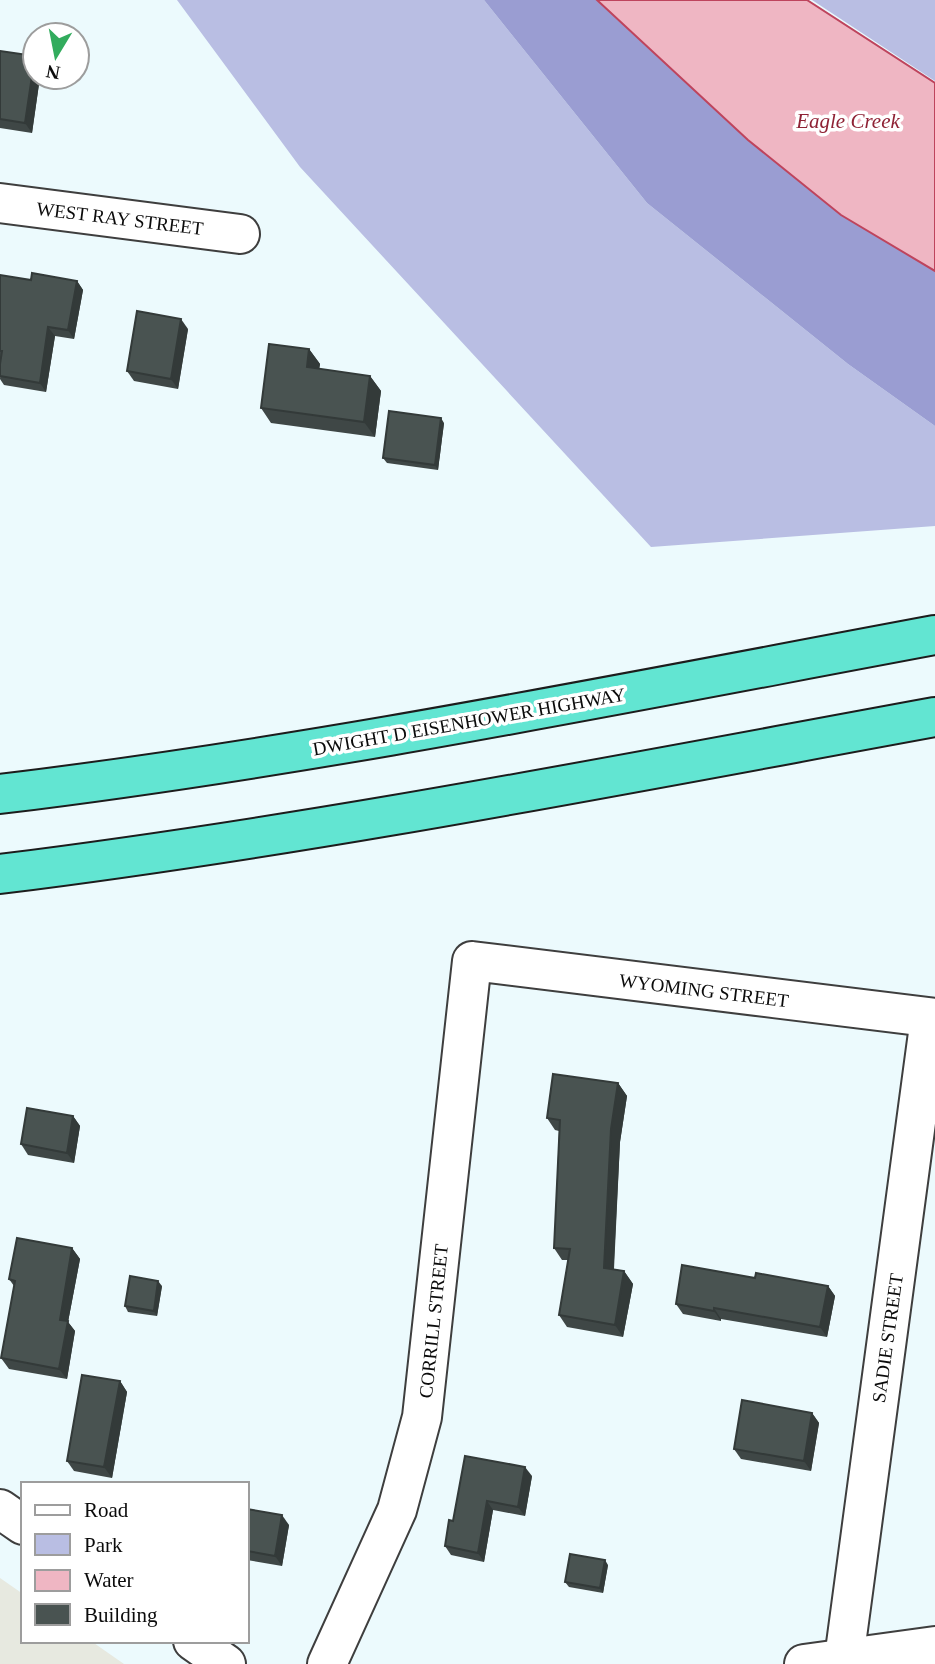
<svg xmlns="http://www.w3.org/2000/svg" width="935" height="1664" viewBox="0 0 935 1664" font-family="'Times New Roman',serif">
  <style>
    .industrial { fill: #e7e9e0 }
    .green { fill: #b9bee3 }
    .forest { fill: #9a9dd2 }
    .water { fill: #efb6c3; stroke: #be445d; stroke-width: 2 }
    .lines { fill: none; stroke-linecap: round; stroke-linejoin: round }
    .minor-casing { stroke: #3e3e3e; stroke-width: 42 }
    .highway-casing { stroke: #1c1c1c; stroke-width: 42 }
    .minor { stroke: #fff; stroke-width: 38 }
    .highway { stroke: #62e5d2; stroke-width: 38 }
    .wall { fill: #3f4746 }
    .shaded-wall { fill: #333a39 }
    .building { fill: #495351; stroke: #333a39; stroke-width: 2 }
    .labels { text-anchor: middle; stroke-width: 7; stroke-linejoin: round; paint-order: stroke }
    .street-label { font-size: 19px; fill: #0b0b0b; stroke: #fff }
    .water-label { font-size: 21px; font-style: italic; fill: #8f2235; stroke: #fff }
  </style>
  <rect width="100%" height="100%" fill="#ecfafd"/>
  <path class="industrial" d="M 0,1578 L 23,1594 L 23,1641 L 91,1641 L 124,1664 L 0,1664 Z"/>
  <g class="green">
    <path d="M 177,0 L 484,0 L 647,203 L 848,364 L 935,426 L 935,526 L 651,547 L 300,167 Z"/>
    <path d="M 812,0 L 935,0 L 935,81 Z"/>
  </g>
  <path class="forest" d="M 484,0 L 597,0 L 748,140 L 841,215 L 935,271 L 935,426 L 848,364 L 647,203 Z"/>
  <path class="water" d="M 597,0 L 807,0 L 935,83 L 935,271 L 841,215 L 748,140 Z"/>
  <g class="lines">
    <defs>
      <g id="minor">
        <path d="M 0,203 L 240,234"/>
        <path d="M 0,1509 L 23,1525"/>
        <path d="M 193,1641 L 226,1664"/>
        <path d="M 844,1659 L 930,1018"/>
        <path d="M 327,1664 L 397,1510 L 422,1417 L 472,961 L 935,1018"/>
        <path d="M 804,1664 L 935,1646"/>
      </g>
      <g id="highway">
        <path d="M 0,794 C 314,756 624,693 935,635"/>
        <path d="M 0,874 C 314,835 624,774 935,717"/>
      </g>
    </defs>
    <use href="#minor" class="minor-casing"/>
    <use href="#highway" class="highway-casing"/>
    <use href="#minor" class="minor"/>
    <use href="#highway" class="highway"/>
  </g>
  <g class="wall">
    <path d="M 0,51 L 35,77 L 40,77 L 32,133 L 0,128 Z"/>
    <path d="M 0,275 L 31,280 L 77,281 L 83,290 L 74,339 L 55,336 L 46,392 L 4,385 L 0,379 L 1,359 L 0,358 Z"/>
    <path d="M 188,329 L 178,389 L 134,381 L 127,371 Z"/>
    <path d="M 309,349 L 320,364 L 319,369 L 370,376 L 381,391 L 375,437 L 271,423 L 261,408 Z"/>
    <path d="M 444,423 L 438,470 L 387,463 L 383,458 Z"/>
    <path d="M 618,1083 L 627,1096 L 620,1142 L 614,1269 L 624,1271 L 633,1284 L 623,1337 L 567,1327 L 559,1315 L 568,1260 L 562,1260 L 554,1248 L 559,1131 L 555,1130 L 547,1118 Z"/>
    <path d="M 73,1116 L 80,1126 L 74,1163 L 28,1155 L 21,1144 Z"/>
    <path d="M 72,1248 L 80,1259 L 68,1322 L 75,1331 L 67,1379 L 9,1369 L 1,1358 L 14,1286 L 9,1279 Z"/>
    <path d="M 755,1278 L 828,1286 L 835,1296 L 827,1337 L 721,1319 L 721,1321 L 683,1314 L 676,1304 Z"/>
    <path d="M 162,1286 L 157,1316 L 128,1312 L 125,1306 Z"/>
    <path d="M 120,1381 L 127,1392 L 112,1478 L 74,1471 L 67,1461 Z"/>
    <path d="M 812,1413 L 819,1423 L 811,1471 L 741,1459 L 734,1449 Z"/>
    <path d="M 532,1476 L 525,1516 L 493,1510 L 484,1562 L 451,1555 L 445,1546 L 453,1521 Z"/>
    <path d="M 247,1509 L 289,1525 L 282,1566 L 247,1560 Z"/>
    <path d="M 608,1565 L 603,1593 L 569,1587 L 565,1582 Z"/>
  </g>
  <g class="shaded-wall">
    <path d="M 35,56 L 35,77 L 40,77 L 32,133 L 25,123 Z"/>
    <path d="M 77,281 L 83,290 L 74,339 L 68,330 Z"/>
    <path d="M 181,319 L 188,329 L 178,389 L 171,379 Z"/>
    <path d="M 48,327 L 55,336 L 46,392 L 40,383 Z"/>
    <path d="M 309,349 L 320,364 L 317,382 L 307,367 Z"/>
    <path d="M 370,376 L 381,391 L 375,437 L 364,422 Z"/>
    <path d="M 441,418 L 444,423 L 438,470 L 435,465 Z"/>
    <path d="M 618,1083 L 627,1096 L 620,1142 L 613,1280 L 604,1268 L 611,1129 Z"/>
    <path d="M 73,1116 L 80,1126 L 74,1163 L 67,1153 Z"/>
    <path d="M 72,1248 L 80,1259 L 68,1322 L 75,1331 L 67,1379 L 59,1369 L 60,1320 Z"/>
    <path d="M 624,1271 L 633,1284 L 623,1337 L 615,1325 Z"/>
    <path d="M 158,1281 L 162,1286 L 157,1316 L 154,1311 Z"/>
    <path d="M 828,1286 L 835,1296 L 827,1337 L 820,1327 Z"/>
    <path d="M 714,1308 L 721,1319 L 721,1321 L 714,1311 Z"/>
    <path d="M 120,1381 L 127,1392 L 112,1478 L 104,1467 Z"/>
    <path d="M 812,1413 L 819,1423 L 811,1471 L 804,1461 Z"/>
    <path d="M 525,1467 L 532,1476 L 525,1516 L 518,1507 Z"/>
    <path d="M 487,1501 L 493,1510 L 484,1562 L 478,1553 Z"/>
    <path d="M 282,1515 L 289,1525 L 282,1566 L 275,1556 Z"/>
    <path d="M 605,1560 L 608,1565 L 603,1593 L 600,1588 Z"/>
  </g>
  <g class="building">
    <path d="M 0,51 L 35,56 L 25,123 L 0,119 Z"/>
    <path d="M 32,273 L 77,281 L 68,330 L 48,327 L 40,383 L 0,376 L 0,364 L 2,351 L 0,351 L 0,275 L 31,280 Z"/>
    <path d="M 137,311 L 181,319 L 171,379 L 127,371 Z"/>
    <path d="M 269,344 L 309,349 L 307,367 L 370,376 L 364,422 L 261,408 Z"/>
    <path d="M 389,411 L 441,418 L 435,465 L 383,458 Z"/>
    <path d="M 553,1074 L 618,1083 L 611,1129 L 604,1268 L 624,1271 L 615,1325 L 559,1315 L 570,1249 L 554,1248 L 560,1120 L 547,1118 Z"/>
    <path d="M 27,1108 L 73,1116 L 67,1153 L 21,1144 Z"/>
    <path d="M 17,1238 L 72,1248 L 60,1320 L 68,1321 L 59,1369 L 1,1358 L 15,1281 L 9,1279 Z"/>
    <path d="M 682,1265 L 755,1278 L 756,1273 L 828,1286 L 820,1327 L 714,1308 L 714,1311 L 676,1304 Z"/>
    <path d="M 130,1276 L 158,1281 L 154,1311 L 125,1306 Z"/>
    <path d="M 82,1375 L 120,1381 L 104,1467 L 67,1461 Z"/>
    <path d="M 742,1400 L 812,1413 L 804,1461 L 734,1449 Z"/>
    <path d="M 465,1456 L 525,1467 L 518,1507 L 487,1501 L 478,1553 L 445,1546 L 449,1520 L 453,1521 Z"/>
    <path d="M 247,1509 L 282,1515 L 275,1556 L 247,1551 Z"/>
    <path d="M 570,1554 L 605,1560 L 600,1588 L 565,1582 Z"/>
  </g>
  <g class="labels">
    <g class="street-label">
      <text transform="translate(120 218) rotate(7)" y="7">WEST RAY STREET</text>
      <text transform="translate(469 721) rotate(-10)" y="7">DWIGHT D EISENHOWER HIGHWAY</text>
      <text transform="translate(704 990) rotate(7)" y="7">WYOMING STREET</text>
      <text transform="translate(433 1321) rotate(-84)" y="7">CORRILL STREET</text>
      <text transform="translate(887 1338) rotate(-82)" y="7">SADIE STREET</text>
    </g>
    <g class="water-label">
      <text x="848" y="128">Eagle Creek</text>
    </g>
  </g>
  <rect x="21" y="1482" width="228" height="161" fill="#ffffff" stroke="#9d9d9d" stroke-width="2"/>
  <rect x="35" y="1505" width="35" height="10" fill="#ffffff" stroke="#9d9d9d" stroke-width="2"/>
  <text x="84" y="1517" font-size="21" fill="#0b0b0b">Road</text>
  <rect x="35" y="1534" width="35" height="21" fill="#b9bee3" stroke="#9d9d9d" stroke-width="2"/>
  <text x="84" y="1552" font-size="21" fill="#0b0b0b">Park</text>
  <rect x="35" y="1570" width="35" height="21" fill="#efb6c3" stroke="#9d9d9d" stroke-width="2"/>
  <text x="84" y="1587" font-size="21" fill="#0b0b0b">Water</text>
  <rect x="35" y="1604" width="35" height="21" fill="#495351" stroke="#9d9d9d" stroke-width="2"/>
  <text x="84" y="1622" font-size="21" fill="#0b0b0b">Building</text>
  <g transform="translate(56 56) rotate(190)"><circle r="33" fill="#ffffff" stroke="#9d9d9d" stroke-width="2"/>
  <path d="M0-5L12 26L0 18L-12 26Z" fill="#32ac5d"/>
  <text y="-10" font-size="19" font-weight="bold" text-anchor="middle" fill="#0b0b0b">N</text>
  </g>
</svg>
